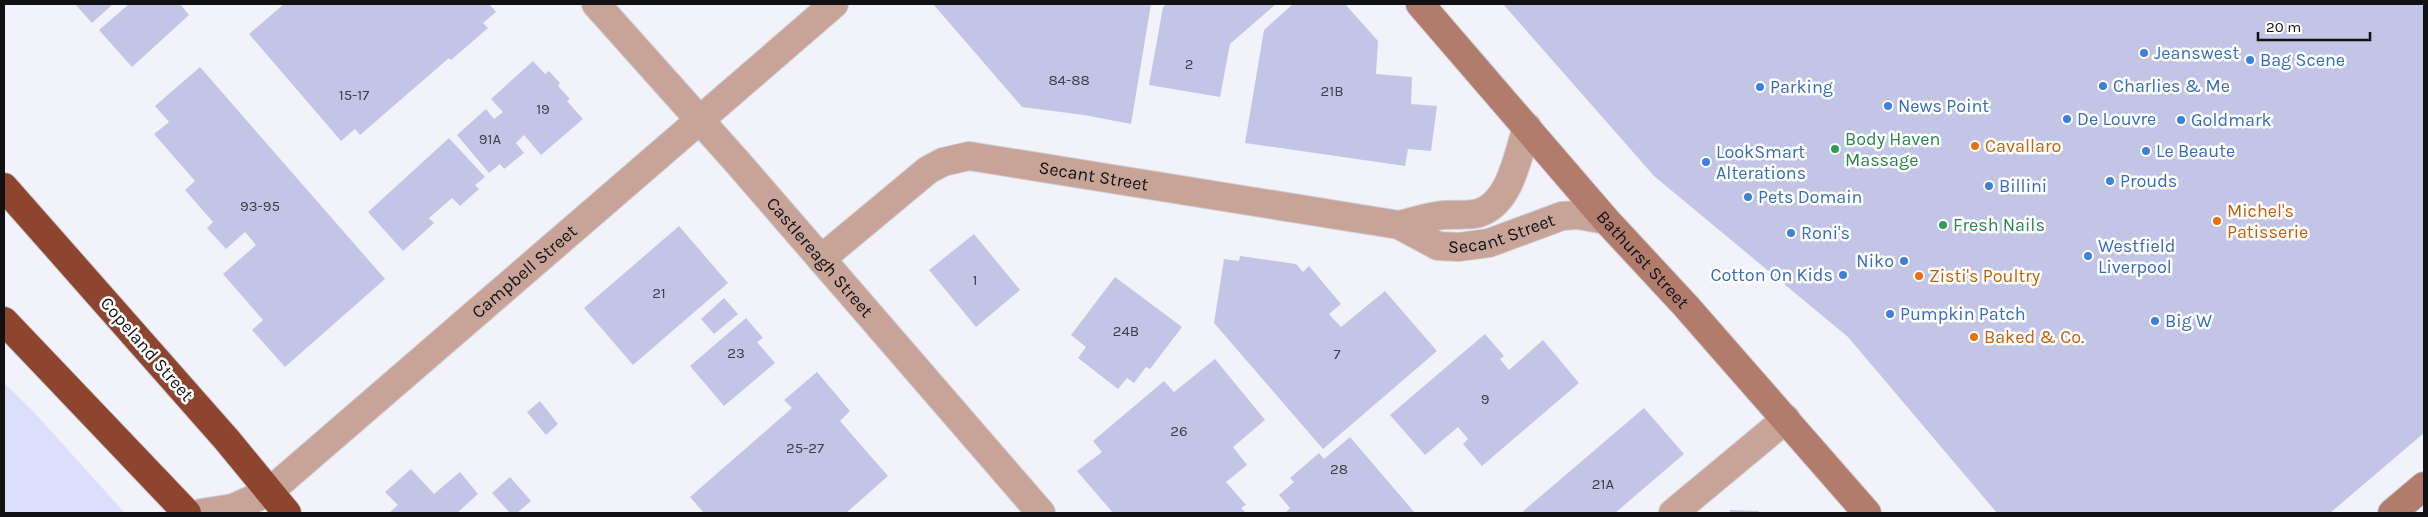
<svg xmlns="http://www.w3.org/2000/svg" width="2428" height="517" viewBox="0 0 2428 517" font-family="Karla,sans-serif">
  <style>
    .green { fill: #dcdffb }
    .building { fill: #c2c5e5 }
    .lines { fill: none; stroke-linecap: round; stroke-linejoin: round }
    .street-casing { stroke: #cecfd5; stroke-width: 30 }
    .secondary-casing { stroke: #cecfd5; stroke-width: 30 }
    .highway-casing { stroke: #cecfd5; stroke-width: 30 }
    .street { stroke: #c8a398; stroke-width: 28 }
    .secondary { stroke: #b17c6c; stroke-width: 28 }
    .highway { stroke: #8e4530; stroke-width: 28 }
    .shop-dot { fill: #3f7fe0; stroke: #fff; stroke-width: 2 }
    .food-dot { fill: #e8710a; stroke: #fff; stroke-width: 2 }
    .leisure-dot { fill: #2e9e5b; stroke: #fff; stroke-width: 2 }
    .labels { text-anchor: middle; stroke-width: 5; stroke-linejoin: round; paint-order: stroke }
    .number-label { font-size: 15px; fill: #3d3e48 }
    .shop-label { font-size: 18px; fill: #366cbe; stroke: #fff; text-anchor: start }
    .leisure-label { font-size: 18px; fill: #27864d; stroke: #fff; text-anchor: start }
    .food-label { font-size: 18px; fill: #c56008; stroke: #fff; text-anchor: start }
    .street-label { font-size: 18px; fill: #111113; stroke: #fff }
  </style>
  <rect width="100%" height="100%" fill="#f2f3fa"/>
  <path class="green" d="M 4,383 L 32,410 L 125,513 L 4,513 Z"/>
  <g class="building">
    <path d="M 75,4 L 113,4 L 92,23 Z"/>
    <path d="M 129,4 L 180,4 L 189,15 L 132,67 L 99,30 Z"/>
    <path d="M 284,4 L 489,4 L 496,12 L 483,23 L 488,28 L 451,60 L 449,58 L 360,135 L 355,129 L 341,141 L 249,34 Z"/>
    <path d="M 933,4 L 1151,4 L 1131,124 L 1084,115 L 1022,107 Z"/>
    <path d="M 1167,4 L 1276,4 L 1230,44 L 1220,97 L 1149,85 L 1163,7 Z"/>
    <path d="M 1293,4 L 1345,4 L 1378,41 L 1376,74 L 1412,77 L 1411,104 L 1437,106 L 1431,151 L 1408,149 L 1405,166 L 1245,143 L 1264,30 Z"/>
    <path d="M 1503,4 L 2424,4 L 2424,433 L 2330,513 L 1997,513 L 1848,337 L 1654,176 Z"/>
    <path d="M 533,61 L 545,74 L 549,71 L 560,83 L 558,86 L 570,99 L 567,101 L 583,119 L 541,155 L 524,135 L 516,143 L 524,153 L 504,169 L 500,164 L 489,173 L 457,135 L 486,109 L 494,119 L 503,112 L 491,99 Z"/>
    <path d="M 200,67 L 385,279 L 285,367 L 252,330 L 263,320 L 223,274 L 256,245 L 245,232 L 226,249 L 207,228 L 213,222 L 185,190 L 195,181 L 154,134 L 169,122 L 155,106 Z"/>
    <path d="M 449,138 L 485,177 L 475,185 L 479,189 L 460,206 L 452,198 L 429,218 L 434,223 L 403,251 L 368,212 Z"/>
    <path d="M 679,226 L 728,283 L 633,365 L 584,308 Z"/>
    <path d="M 974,234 L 1020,290 L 976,327 L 929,270 Z"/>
    <path d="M 1240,256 L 1296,264 L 1303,272 L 1309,266 L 1341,304 L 1329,314 L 1341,327 L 1385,291 L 1437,351 L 1323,449 L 1214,323 L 1224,259 L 1239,261 Z"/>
    <path d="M 1115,277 L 1182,327 L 1150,369 L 1146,367 L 1134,383 L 1127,378 L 1118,389 L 1078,358 L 1086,347 L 1071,335 Z"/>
    <path d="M 724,298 L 738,314 L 714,334 L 701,319 Z"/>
    <path d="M 746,318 L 763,338 L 757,342 L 775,363 L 724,406 L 690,366 Z"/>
    <path d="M 1485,334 L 1504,356 L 1500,359 L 1509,370 L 1543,340 L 1579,383 L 1482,466 L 1463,444 L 1468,439 L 1458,427 L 1425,455 L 1390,415 Z"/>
    <path d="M 1215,359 L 1265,420 L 1233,447 L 1247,465 L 1226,482 L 1246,505 L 1241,508 L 1246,513 L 1113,513 L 1077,471 L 1102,452 L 1093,441 L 1164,381 L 1174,392 Z"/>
    <path d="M 817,372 L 850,411 L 840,421 L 888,476 L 846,513 L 704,513 L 690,497 L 792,408 L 784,400 Z"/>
    <path d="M 540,401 L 558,424 L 546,435 L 527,412 Z"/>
    <path d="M 1644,408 L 1684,454 L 1615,513 L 1521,513 Z"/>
    <path d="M 1350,437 L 1415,513 L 1285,513 L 1290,508 L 1279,495 L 1294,482 L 1290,478 L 1319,453 L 1324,459 Z"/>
    <path d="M 411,469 L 434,494 L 460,472 L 478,494 L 457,513 L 389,513 L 398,505 L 385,492 Z"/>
    <path d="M 510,477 L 531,501 L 517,513 L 510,513 L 492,493 Z"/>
    <path d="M 1730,510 L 1759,511 L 1759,513 L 1730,513 Z"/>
  </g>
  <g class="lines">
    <defs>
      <g id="street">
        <path id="s1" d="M 596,4 L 739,164 L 1041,513"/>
        <path d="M 1399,225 C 1414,222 1429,216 1444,215 C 1456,214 1468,216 1479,213 C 1511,203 1518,154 1527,127"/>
        <path id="s2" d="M 821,259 L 928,170 L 943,162 L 969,156 L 1399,225 L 1438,246 L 1459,247 L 1489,243 L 1562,216 L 1578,215 L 1606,220"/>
        <path id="s3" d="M 201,513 L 233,508 L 269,492 L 834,4"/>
        <path d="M 1673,513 L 1786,419"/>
      </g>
      <g id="secondary">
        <path id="s4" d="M 1420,4 L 1606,220 L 1685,305 L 1867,513"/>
        <path d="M 2392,513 L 2424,486"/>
      </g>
      <g id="highway">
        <path d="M 4,187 L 227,440 L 287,513"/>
        <path d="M 4,321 L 187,513"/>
      </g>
    </defs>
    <use href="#street" class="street-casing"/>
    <use href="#secondary" class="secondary-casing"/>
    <use href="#highway" class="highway-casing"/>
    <use href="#street" class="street"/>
    <use href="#secondary" class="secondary"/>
    <use href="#highway" class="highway"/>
  </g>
  <g class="shop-dot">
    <circle cx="2144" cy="53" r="5"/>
    <circle cx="2250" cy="60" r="5"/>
    <circle cx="2103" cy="86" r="5"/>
    <circle cx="1760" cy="87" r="5"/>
    <circle cx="1888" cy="106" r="5"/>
    <circle cx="2067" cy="119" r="5"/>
    <circle cx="2181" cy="120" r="5"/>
    <circle cx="2146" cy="151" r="5"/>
    <circle cx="1706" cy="162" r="5"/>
    <circle cx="2110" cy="181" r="5"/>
    <circle cx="1989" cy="186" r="5"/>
    <circle cx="1748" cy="197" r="5"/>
    <circle cx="1791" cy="233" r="5"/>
    <circle cx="2088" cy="256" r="5"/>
    <circle cx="1904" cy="261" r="5"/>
    <circle cx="1843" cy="275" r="5"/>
    <circle cx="1890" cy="314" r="5"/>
    <circle cx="2155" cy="321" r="5"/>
  </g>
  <g class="food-dot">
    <circle cx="1975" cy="146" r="5"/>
    <circle cx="2217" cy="221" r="5"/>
    <circle cx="1919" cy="276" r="5"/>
    <circle cx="1974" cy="337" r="5"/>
  </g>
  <g class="leisure-dot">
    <circle cx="1835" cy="149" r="5"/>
    <circle cx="1943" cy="225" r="5"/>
  </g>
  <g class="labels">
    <g class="number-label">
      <text x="1189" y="69">2</text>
      <text x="1069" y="85">84-88</text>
      <text x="1332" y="96">21B</text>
      <text x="354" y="100">15-17</text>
      <text x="543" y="114">19</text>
      <text x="490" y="144">91A</text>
      <text x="260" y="211">93-95</text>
      <text x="975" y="285">1</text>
      <text x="659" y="298">21</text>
      <text x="1126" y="336">24B</text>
      <text x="736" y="358">23</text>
      <text x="1337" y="359">7</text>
      <text x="1485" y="404">9</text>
      <text x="1179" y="436">26</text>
      <text x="805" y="453">25-27</text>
      <text x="1339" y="474">28</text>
      <text x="1603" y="489">21A</text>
    </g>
    <g class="shop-label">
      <text x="2154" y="59">Jeanswest</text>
      <text x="2260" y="66">Bag Scene</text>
      <text x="2113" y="92">Charlies &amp; Me</text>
      <text x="1770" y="93">Parking</text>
      <text x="1898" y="112">News Point</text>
      <text x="2077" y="125">De Louvre</text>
      <text x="2191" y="126">Goldmark</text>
      <text x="2156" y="157">Le Beaute</text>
      <text x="1716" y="158">LookSmart<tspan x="1716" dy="21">Alterations</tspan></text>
      <text x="2120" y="187">Prouds</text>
      <text x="1999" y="192">Billini</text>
      <text x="1758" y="203">Pets Domain</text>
      <text x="1801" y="239">Roni's</text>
      <text x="2098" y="252">Westfield<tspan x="2098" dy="21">Liverpool</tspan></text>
      <text x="1894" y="267" text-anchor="end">Niko</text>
      <text x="1833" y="281" text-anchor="end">Cotton On Kids</text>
      <text x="1900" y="320">Pumpkin Patch</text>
      <text x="2165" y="327">Big W</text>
    </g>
    <g class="leisure-label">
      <text x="1845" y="145">Body Haven<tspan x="1845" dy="21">Massage</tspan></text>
      <text x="1953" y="231">Fresh Nails</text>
    </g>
    <g class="food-label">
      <text x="1985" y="152">Cavallaro</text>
      <text x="2227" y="217">Michel's<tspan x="2227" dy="21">Patisserie</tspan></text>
      <text x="1929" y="282">Zisti's Poultry</text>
      <text x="1984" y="343">Baked &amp; Co.</text>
    </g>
    <g class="street-label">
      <text dy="6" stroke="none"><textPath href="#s2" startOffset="309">Secant Street</textPath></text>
      <text dy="6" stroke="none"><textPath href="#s2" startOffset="728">Secant Street</textPath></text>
      <text dy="6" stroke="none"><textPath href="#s1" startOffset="338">Castlereagh Street</textPath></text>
      <text dy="6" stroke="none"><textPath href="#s4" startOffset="339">Bathurst Street</textPath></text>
      <text dy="6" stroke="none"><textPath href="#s3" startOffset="409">Campbell Street</textPath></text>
      <text transform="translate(147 349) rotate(49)" y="6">Copeland Street</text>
    </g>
  </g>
  <rect width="2428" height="517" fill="none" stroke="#111113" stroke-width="10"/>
  <path d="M2258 32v8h112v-8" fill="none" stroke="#111113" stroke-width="2.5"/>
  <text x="2266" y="32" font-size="15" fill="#111113" stroke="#ffffff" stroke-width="4" paint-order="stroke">20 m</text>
</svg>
